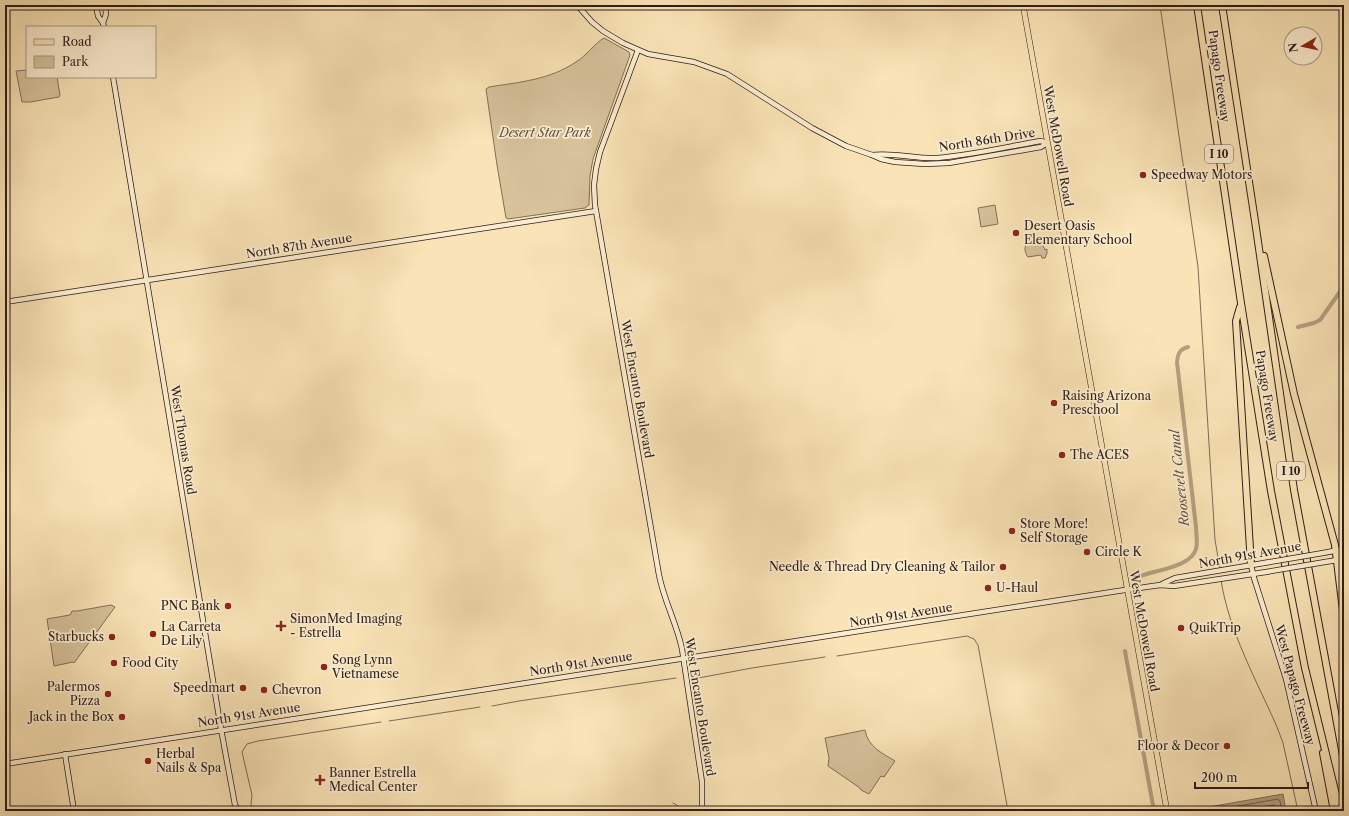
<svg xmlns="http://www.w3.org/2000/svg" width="1349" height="816" viewBox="0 0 1349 816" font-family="'Libre Caslon Text',serif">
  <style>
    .green { fill: #d7c29c; stroke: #82705a }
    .water { fill: #b4a081; stroke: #7e6c57 }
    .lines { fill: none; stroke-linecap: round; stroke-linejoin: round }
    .shore { stroke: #705e4c; stroke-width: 1 }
    .stream { stroke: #7e6c57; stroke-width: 1 }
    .canal { stroke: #b4a081; stroke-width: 4 }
    .secondary-casing { stroke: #2d1d17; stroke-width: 6 }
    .primary-casing { stroke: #2d1d17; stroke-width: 6 }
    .highway-casing { stroke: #2d1d17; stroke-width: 8 }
    .secondary { stroke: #fcedd0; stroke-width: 4.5 }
    .primary { stroke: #fae4b7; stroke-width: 5 }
    .highway { stroke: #fae4b7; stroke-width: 6 }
    .secondary-bridge-casing { stroke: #2d1d17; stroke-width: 6; stroke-linecap: butt }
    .secondary-bridge { stroke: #fcedd0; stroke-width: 4.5 }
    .poi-dot { fill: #8f2418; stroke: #fcedd0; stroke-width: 1.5 }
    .labels { text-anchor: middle; stroke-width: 3.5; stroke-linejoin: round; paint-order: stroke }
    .shield { fill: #fcedd0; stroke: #6b5b4e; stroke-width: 1 }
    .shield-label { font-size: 11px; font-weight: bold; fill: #2d1d17 }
    .street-label { font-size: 12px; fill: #2d1d17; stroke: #fcedd0 }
    .park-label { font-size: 12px; font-style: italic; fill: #604f3f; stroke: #fcedd0 }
    .poi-label { font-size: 12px; fill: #2d1d17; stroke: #fcedd0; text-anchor: start }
    .water-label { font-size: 13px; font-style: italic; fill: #635141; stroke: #fcedd0 }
  </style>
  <rect width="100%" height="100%" fill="#fae4b7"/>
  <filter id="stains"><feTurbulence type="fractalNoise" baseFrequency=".005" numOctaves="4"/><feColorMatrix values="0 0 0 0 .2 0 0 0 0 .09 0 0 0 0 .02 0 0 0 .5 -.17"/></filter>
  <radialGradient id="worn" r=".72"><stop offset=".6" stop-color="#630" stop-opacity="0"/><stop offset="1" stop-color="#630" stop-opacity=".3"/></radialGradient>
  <g class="green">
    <path d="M 604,38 L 629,52 L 630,55 L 593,159 L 590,176 L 589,205 L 585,208 L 508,219 L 506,218 L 497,165 L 486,89 L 489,87 C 520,82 549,80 576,62 C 586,56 595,43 604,38 Z"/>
    <path d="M 27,70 L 27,77 L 57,77 L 60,95 L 59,97 L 30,102 L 22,102 L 16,71 Z"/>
    <path d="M 995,205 L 998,224 L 981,227 L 978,208 Z"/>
    <path d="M 1036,238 L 1040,239 L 1045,250 L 1047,249 L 1047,253 L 1045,258 L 1042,258 L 1041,255 L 1028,257 C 1022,249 1025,240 1036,238 Z"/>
    <path d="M 111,605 L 115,607 L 74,663 L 73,662 L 54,666 L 47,619 L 70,615 L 72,611 L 77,611 Z"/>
    <path d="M 865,730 C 868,747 882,753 895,761 L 884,777 L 881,776 L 869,794 L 861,790 L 860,788 L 828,766 L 829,758 L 825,738 Z"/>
  </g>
  <path class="water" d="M 1283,794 L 1286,811 L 1186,811 Z"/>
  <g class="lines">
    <g class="shore">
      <path d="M 1210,811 L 1278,799 L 1280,801 L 1282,811"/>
      <path d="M 1239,811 L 1274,805 L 1276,806 L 1277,811"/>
    </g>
    <g class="stream">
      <path d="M 1160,5 L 1198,267 L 1215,540 L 1220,569"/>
      <path d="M 1221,580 C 1229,632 1256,679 1277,727 L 1283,743 L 1298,811"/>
      <path d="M 837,656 L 967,636 L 974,639 L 978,645 L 1008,811"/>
      <path d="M 693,679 L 752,668 L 825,657"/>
      <path d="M 492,706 L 519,701 L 676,678"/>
      <path d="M 389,721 L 480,707"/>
      <path d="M 673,803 L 685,810 L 691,811"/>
      <path d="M 252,811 L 251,803 L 252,795 L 242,752 L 247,744 L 258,741 L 381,722"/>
    </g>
    <g class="canal">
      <path d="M 1298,327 L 1314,323 L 1320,320 L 1344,286"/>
      <path d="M 1141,576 C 1156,570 1191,567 1196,549 C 1198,542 1196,534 1196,527 L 1177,362 C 1178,353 1180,349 1188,347"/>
      <path d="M 1125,651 L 1154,811"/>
    </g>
    <defs>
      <g id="secondary">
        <path d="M 96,5 L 98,16 L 103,23"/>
        <path d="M 577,5 L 592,22 L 603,31 L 623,43 L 648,54 L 694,62 L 727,74 L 812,128 L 846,146 L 872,155 L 881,159 L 895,162 L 925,164 L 949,163 L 1041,147 L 1047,143"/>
        <path d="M 104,27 L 103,23 L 106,14 L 105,5"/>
        <path d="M 638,50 L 600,152 L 596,169 L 594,185 L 595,205 L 659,575 C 664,601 677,624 682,649 L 702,782 L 702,811"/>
        <path d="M 113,77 L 221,729 L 235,805 L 239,811"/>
        <path d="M 872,155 C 893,152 915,159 937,158 C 971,155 1006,147 1041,141 L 1047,143"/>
        <path d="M 5,302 L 596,211"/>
        <path d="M 1323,553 L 1344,549"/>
        <path d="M 1325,562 L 1344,559"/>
        <path d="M 1251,565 L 1254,578 L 1286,679 L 1316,811"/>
        <path d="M 1162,584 L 1175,578 L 1264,563"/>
        <path d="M 65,754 L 74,811"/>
        <path d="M 5,764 L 1118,591 L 1160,585 L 1174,586 L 1266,572"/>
      </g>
      <path id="primary" d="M 1023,5 L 1167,811"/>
      <g id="highway">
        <path d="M 1197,5 L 1241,303 L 1271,491 L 1305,668 L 1340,811"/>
        <path d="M 1222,5 L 1255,221 L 1294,490 L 1344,761"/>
        <path d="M 1264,256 L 1294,394 L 1335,545 L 1344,619"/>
        <path d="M 1240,307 L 1236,321 L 1251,565"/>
        <path d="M 1323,753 L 1334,811"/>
      </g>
    </defs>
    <use href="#secondary" class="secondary-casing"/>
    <use href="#primary" class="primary-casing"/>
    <use href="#highway" class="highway-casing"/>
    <use href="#secondary" class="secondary"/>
    <use href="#primary" class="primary"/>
    <use href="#highway" class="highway"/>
    <defs>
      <g id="secondary-bridge">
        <path d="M 1264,563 L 1323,553"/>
        <path d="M 1266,572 L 1325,562"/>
      </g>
    </defs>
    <use href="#secondary-bridge" class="secondary-bridge-casing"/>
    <use href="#secondary-bridge" class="secondary-bridge"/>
  </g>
  <g class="poi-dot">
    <circle cx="1143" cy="175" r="4"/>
    <circle cx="1016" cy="233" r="4"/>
    <circle cx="1054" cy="403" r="4"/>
    <circle cx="1062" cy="455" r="4"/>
    <circle cx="1012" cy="531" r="4"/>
    <circle cx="1087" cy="552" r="4"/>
    <circle cx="1003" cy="567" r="4"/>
    <circle cx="988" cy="588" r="4"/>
    <circle cx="228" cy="606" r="4"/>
    <path d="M279 620h4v4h4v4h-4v4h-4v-4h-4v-4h4z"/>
    <circle cx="1181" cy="628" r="4"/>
    <circle cx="153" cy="634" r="4"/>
    <circle cx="112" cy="637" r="4"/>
    <circle cx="114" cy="663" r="4"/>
    <circle cx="324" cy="667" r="4"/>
    <circle cx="243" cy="688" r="4"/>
    <circle cx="264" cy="690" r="4"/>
    <circle cx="108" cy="694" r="4"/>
    <circle cx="122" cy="717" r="4"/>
    <circle cx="1227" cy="746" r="4"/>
    <circle cx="148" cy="761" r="4"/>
    <path d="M318 774h4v4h4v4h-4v4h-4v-4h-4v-4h4z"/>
  </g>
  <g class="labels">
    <g class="shield">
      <rect x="1205" y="145" width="28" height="18" rx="3"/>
      <rect x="1277" y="462" width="28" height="18" rx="3"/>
    </g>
    <g class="shield-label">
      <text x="1219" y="158">I 10</text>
      <text x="1291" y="475">I 10</text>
    </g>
    <g class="street-label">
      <text transform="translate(1219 76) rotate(82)" y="4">Papago Freeway</text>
      <text transform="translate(987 140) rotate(-9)" y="4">North 86th Drive</text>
      <text transform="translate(1058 146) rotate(80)" y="4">West McDowell Road</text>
      <text transform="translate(299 246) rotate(-9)" y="4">North 87th Avenue</text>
      <text transform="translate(637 389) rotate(80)" y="4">West Encanto Boulevard</text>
      <text transform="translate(1267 396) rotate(81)" y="4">Papago Freeway</text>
      <text transform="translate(183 440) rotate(81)" y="4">West Thomas Road</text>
      <text transform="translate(1250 555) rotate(-10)" y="4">North 91st Avenue</text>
      <text transform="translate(901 615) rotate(-9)" y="4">North 91st Avenue</text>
      <text transform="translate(1144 631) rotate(80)" y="4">West McDowell Road</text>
      <text transform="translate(581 664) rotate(-9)" y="4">North 91st Avenue</text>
      <text transform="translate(1295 685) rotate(75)" y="4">West Papago Freeway</text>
      <text transform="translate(700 707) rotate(81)" y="4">West Encanto Boulevard</text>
      <text transform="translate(249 715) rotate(-9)" y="4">North 91st Avenue</text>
    </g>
    <g class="park-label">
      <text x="545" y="137">Desert Star Park</text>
    </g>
    <g class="poi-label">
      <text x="1151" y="179">Speedway Motors</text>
      <text x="1024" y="230">Desert Oasis<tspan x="1024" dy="14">Elementary School</tspan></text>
      <text x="1062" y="400">Raising Arizona<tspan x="1062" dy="14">Preschool</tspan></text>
      <text x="1070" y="459">The ACES</text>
      <text x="1020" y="528">Store More!<tspan x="1020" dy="14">Self Storage</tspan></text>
      <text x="1095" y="556">Circle K</text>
      <text x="995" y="571" text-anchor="end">Needle &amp; Thread Dry Cleaning &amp; Tailor</text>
      <text x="996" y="592">U-Haul</text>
      <text x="220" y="610" text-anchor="end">PNC Bank</text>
      <text x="290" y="623">SimonMed Imaging<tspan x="290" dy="14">- Estrella</tspan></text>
      <text x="161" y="631">La Carreta<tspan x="161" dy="14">De Lily</tspan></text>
      <text x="1189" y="632">QuikTrip</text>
      <text x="104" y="641" text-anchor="end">Starbucks</text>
      <text x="332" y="664">Song Lynn<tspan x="332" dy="14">Vietnamese</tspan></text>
      <text x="122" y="667">Food City</text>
      <text x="100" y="691" text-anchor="end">Palermos<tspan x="100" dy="14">Pizza</tspan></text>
      <text x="235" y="692" text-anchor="end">Speedmart</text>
      <text x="272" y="694">Chevron</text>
      <text x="114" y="721" text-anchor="end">Jack in the Box</text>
      <text x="1219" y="750" text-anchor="end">Floor &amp; Decor</text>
      <text x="156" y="758">Herbal<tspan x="156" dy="14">Nails &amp; Spa</tspan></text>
      <text x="329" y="777">Banner Estrella<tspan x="329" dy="14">Medical Center</tspan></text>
    </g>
    <g class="water-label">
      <text transform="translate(1179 478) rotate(-96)" y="5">Roosevelt Canal</text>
    </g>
  </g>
  <rect width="1349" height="816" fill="none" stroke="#fae4b7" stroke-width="20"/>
  <rect x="6" y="6" width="1337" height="804" fill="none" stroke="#2d1d17" stroke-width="2"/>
  <rect x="10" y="10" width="1329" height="796" fill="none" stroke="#2d1d17"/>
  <rect x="26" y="26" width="130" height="52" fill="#fcedd0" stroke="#a99a86"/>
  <rect x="34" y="39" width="20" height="6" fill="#fae4b7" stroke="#a99a86"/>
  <text x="62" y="46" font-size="12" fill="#2d1d17">Road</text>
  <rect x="34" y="56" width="20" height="12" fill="#d7c29c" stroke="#a99a86"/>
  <text x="62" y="66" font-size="12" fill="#2d1d17">Park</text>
  <g transform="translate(1303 46) rotate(261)"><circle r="19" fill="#fcedd0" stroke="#a99a86"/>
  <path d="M0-3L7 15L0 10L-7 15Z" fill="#8f2418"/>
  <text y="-6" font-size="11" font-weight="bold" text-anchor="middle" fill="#2d1d17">N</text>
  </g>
  <path d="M1195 782v6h113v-6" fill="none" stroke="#2d1d17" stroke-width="2"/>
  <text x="1201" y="782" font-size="12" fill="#2d1d17" stroke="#fcedd0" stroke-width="3" paint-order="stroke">200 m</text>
  <rect width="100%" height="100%" filter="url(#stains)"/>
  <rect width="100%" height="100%" fill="url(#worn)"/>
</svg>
